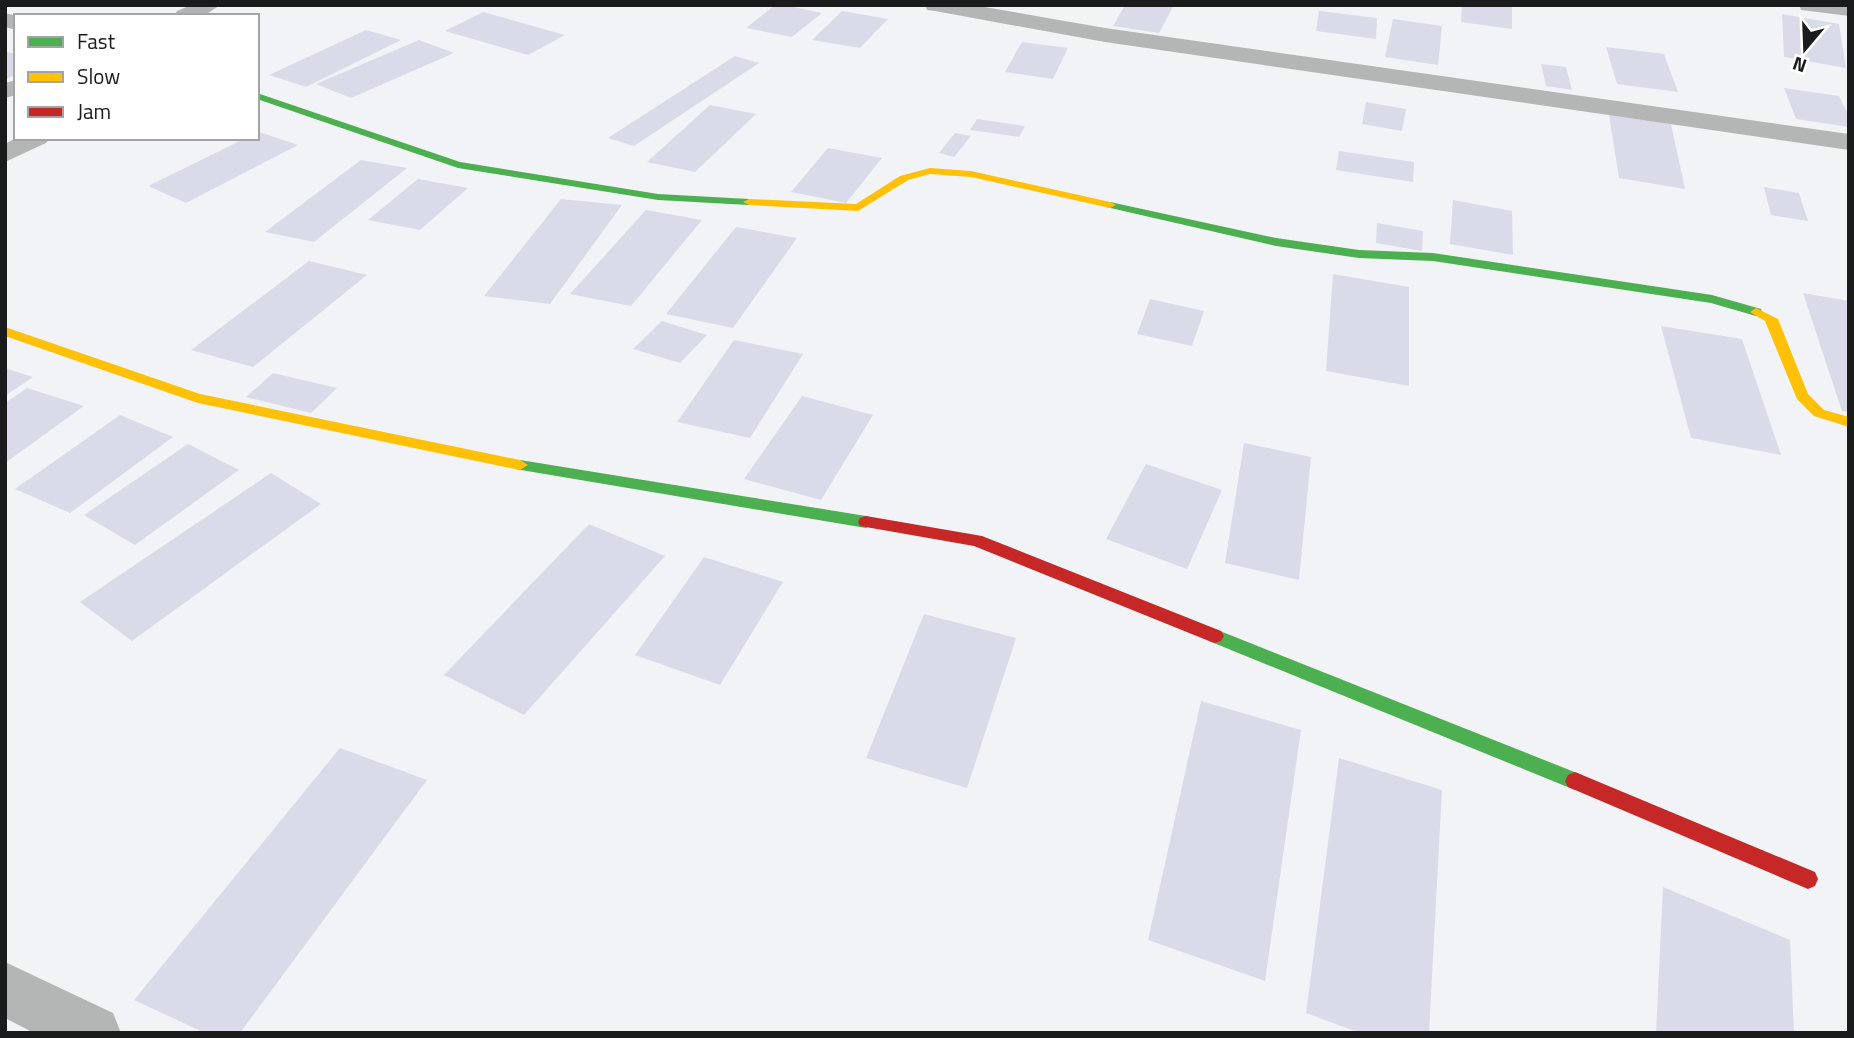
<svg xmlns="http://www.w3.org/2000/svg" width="1854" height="1038" viewBox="0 0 1854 1038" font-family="'Titillium Web',sans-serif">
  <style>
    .building { fill: #d9dce8 }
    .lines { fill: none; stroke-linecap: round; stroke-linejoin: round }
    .street { fill: #b4b6b6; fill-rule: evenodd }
    .fast { fill: #4caf50; fill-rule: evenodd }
    .slow { fill: #ffc107; fill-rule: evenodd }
    .jam { fill: #c62828; fill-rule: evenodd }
  </style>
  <rect width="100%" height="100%" fill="#f2f3f6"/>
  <g class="building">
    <path d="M 775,5 L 784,5 L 822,13 L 792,37 L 746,28 Z"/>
    <path d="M 1125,5 L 1174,5 L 1159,33 L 1113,26 Z"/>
    <path d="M 1462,5 L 1512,5 L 1512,29 L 1461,22 Z"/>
    <path d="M 842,11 L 888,19 L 860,48 L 812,40 Z"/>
    <path d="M 1319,11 L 1377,18 L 1376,39 L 1316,31 Z"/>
    <path d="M 483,12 L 565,35 L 528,55 L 445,31 Z"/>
    <path d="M 1782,14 L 1839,24 L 1846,68 L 1784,57 Z"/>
    <path d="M 1393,19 L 1442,26 L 1438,65 L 1385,57 Z"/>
    <path d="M 366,30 L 401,40 L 306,87 L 269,75 Z"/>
    <path d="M 419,40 L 454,53 L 351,98 L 316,84 Z"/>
    <path d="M 1022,42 L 1068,48 L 1053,79 L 1005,72 Z"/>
    <path d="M 1606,47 L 1664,54 L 1678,92 L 1617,84 Z"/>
    <path d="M 8,52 L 16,54 L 16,75 L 5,79 L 5,54 Z"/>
    <path d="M 735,56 L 759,63 L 634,146 L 608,138 Z"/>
    <path d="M 1541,64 L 1566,67 L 1572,90 L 1546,86 Z"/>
    <path d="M 1784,88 L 1839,96 L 1849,116 L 1849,127 L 1796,119 Z"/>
    <path d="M 1366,102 L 1406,109 L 1402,131 L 1362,124 Z"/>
    <path d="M 710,105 L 756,114 L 695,172 L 647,162 Z"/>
    <path d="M 1609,115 L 1671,124 L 1685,189 L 1619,178 Z"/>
    <path d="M 977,119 L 1025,126 L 1019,137 L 970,130 Z"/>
    <path d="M 259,132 L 298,145 L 186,203 L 148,186 L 246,138 L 257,138 Z"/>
    <path d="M 955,133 L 971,136 L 954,157 L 939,153 Z"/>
    <path d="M 828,148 L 882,158 L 846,203 L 791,192 Z"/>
    <path d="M 1339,151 L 1414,162 L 1413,182 L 1336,170 Z"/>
    <path d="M 361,160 L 407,168 L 314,242 L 265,232 Z"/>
    <path d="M 418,179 L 468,188 L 420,230 L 368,220 Z"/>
    <path d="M 1764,187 L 1799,193 L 1808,221 L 1771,215 Z"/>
    <path d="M 561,199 L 622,205 L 550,304 L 484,296 Z"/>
    <path d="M 1453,200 L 1512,211 L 1513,255 L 1450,244 Z"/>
    <path d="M 646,210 L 702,220 L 631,306 L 570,294 Z"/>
    <path d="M 1377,223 L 1423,231 L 1422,251 L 1376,243 Z"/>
    <path d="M 736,227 L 797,238 L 733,328 L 666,314 Z"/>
    <path d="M 309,261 L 367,275 L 253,367 L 191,350 Z"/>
    <path d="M 1333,274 L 1409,287 L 1409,386 L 1326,371 Z"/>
    <path d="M 1803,293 L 1849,301 L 1849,412 L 1842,411 Z"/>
    <path d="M 1150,299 L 1204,311 L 1192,346 L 1137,334 Z"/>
    <path d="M 662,321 L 707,335 L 680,363 L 633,349 Z"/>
    <path d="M 1661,326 L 1742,339 L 1781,455 L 1691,438 Z"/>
    <path d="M 734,340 L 803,354 L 750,438 L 677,422 Z"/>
    <path d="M 5,368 L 33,377 L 5,396 Z"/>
    <path d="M 273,373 L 337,388 L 311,413 L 246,397 Z"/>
    <path d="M 27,388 L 84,406 L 5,463 L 5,403 Z"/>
    <path d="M 802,396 L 873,415 L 821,500 L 744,479 Z"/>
    <path d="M 120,415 L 173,437 L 70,513 L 15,489 Z"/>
    <path d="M 1244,443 L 1311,457 L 1299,580 L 1225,563 Z"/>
    <path d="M 188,444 L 239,470 L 135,545 L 84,515 Z"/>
    <path d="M 1146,464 L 1222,490 L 1187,569 L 1106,539 Z"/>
    <path d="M 271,473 L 321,504 L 132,641 L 80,602 Z"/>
    <path d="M 589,524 L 665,556 L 524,715 L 444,675 Z"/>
    <path d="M 704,557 L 783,582 L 720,685 L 635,655 Z"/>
    <path d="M 924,614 L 1016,638 L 967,788 L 866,758 Z"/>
    <path d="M 1201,701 L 1301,730 L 1265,981 L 1148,940 Z"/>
    <path d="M 340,748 L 427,780 L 240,1033 L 205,1033 L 134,1000 Z"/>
    <path d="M 1339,758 L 1442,790 L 1429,1033 L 1360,1033 L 1306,1013 Z"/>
    <path d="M 1663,887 L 1790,940 L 1794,1033 L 1656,1033 Z"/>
  </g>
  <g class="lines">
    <g class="street">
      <path d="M 191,5 L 220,5 L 204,16 L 174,16 L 177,11 Z"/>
      <path d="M 925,5 L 973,5 L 1105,28 L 1849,134 L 1849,150 L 1105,42 L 935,11 L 927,10 Z"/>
      <path d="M 1799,5 L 1849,5 L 1849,16 L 1801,10 Z"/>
      <path d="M 5,13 L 17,16 L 16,30 L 5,27 Z"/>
      <path d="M 16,80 L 16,95 L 5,98 L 5,83 Z"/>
      <path d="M 16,138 L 50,138 L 46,143 L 5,162 L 5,144 Z"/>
      <path d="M 5,962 L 113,1013 L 121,1033 L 34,1033 L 5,1018 Z"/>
    </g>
    <g class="fast">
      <path d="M 257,93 L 460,162 L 658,194 L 749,199 L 755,202 L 749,205 L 658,200 L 458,168 L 257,99 Z"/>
      <path d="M 1110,202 L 1276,238 L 1359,250 L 1433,253 L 1712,295 L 1761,309 L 1762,312 L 1756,316 L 1711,303 L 1433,261 L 1359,258 L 1276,246 L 1106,207 L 1106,203 Z"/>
      <path d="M 520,460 L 866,516 L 874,522 L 866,528 L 515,469 L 512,465 Z"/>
      <path d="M 1215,629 L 1582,775 L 1585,781 L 1582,787 L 1575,790 L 1209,641 L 1206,636 L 1209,631 Z"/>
    </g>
    <g class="slow">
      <path d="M 930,168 L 971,171 L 1110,202 L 1116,205 L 1110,208 L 971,177 L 930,174 L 908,180 L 858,211 L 749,205 L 743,202 L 749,199 L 856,204 L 900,176 Z"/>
      <path d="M 1756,308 L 1778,319 L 1808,394 L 1824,410 L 1849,417 L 1849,427 L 1814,416 L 1797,399 L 1765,321 L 1750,312 Z"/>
      <path d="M 5,327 L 200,394 L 520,460 L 528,465 L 520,470 L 198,403 L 5,336 Z"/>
    </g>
    <g class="jam">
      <path d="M 866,516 L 982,536 L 1221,631 L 1224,636 L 1221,641 L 1215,643 L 1209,641 L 974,546 L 860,526 L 858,522 L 860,518 Z"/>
      <path d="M 1575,772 L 1815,872 L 1818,879 L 1815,886 L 1808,889 L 1568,787 L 1565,781 L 1568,775 Z"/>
    </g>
  </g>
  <rect width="1854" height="1038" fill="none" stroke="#1a1b1d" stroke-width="14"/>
  <rect x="14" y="14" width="245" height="126" fill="#ffffff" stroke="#a3a4a5" stroke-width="2"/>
  <rect x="28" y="37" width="35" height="10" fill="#4caf50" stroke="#a3a4a5" stroke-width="2"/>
  <text x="77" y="49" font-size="21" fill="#1a1b1d">Fast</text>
  <rect x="28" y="72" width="35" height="10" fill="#ffc107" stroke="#a3a4a5" stroke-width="2"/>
  <text x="77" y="84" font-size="21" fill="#1a1b1d">Slow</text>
  <rect x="28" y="107" width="35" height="10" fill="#c62828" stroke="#a3a4a5" stroke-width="2"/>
  <text x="77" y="119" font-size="21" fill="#1a1b1d">Jam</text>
  <g transform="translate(1805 49) rotate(199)" stroke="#ffffff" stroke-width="5" paint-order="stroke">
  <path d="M0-5L12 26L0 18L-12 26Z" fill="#1a1b1d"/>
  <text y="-10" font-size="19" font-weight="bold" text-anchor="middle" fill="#1a1b1d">N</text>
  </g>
</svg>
